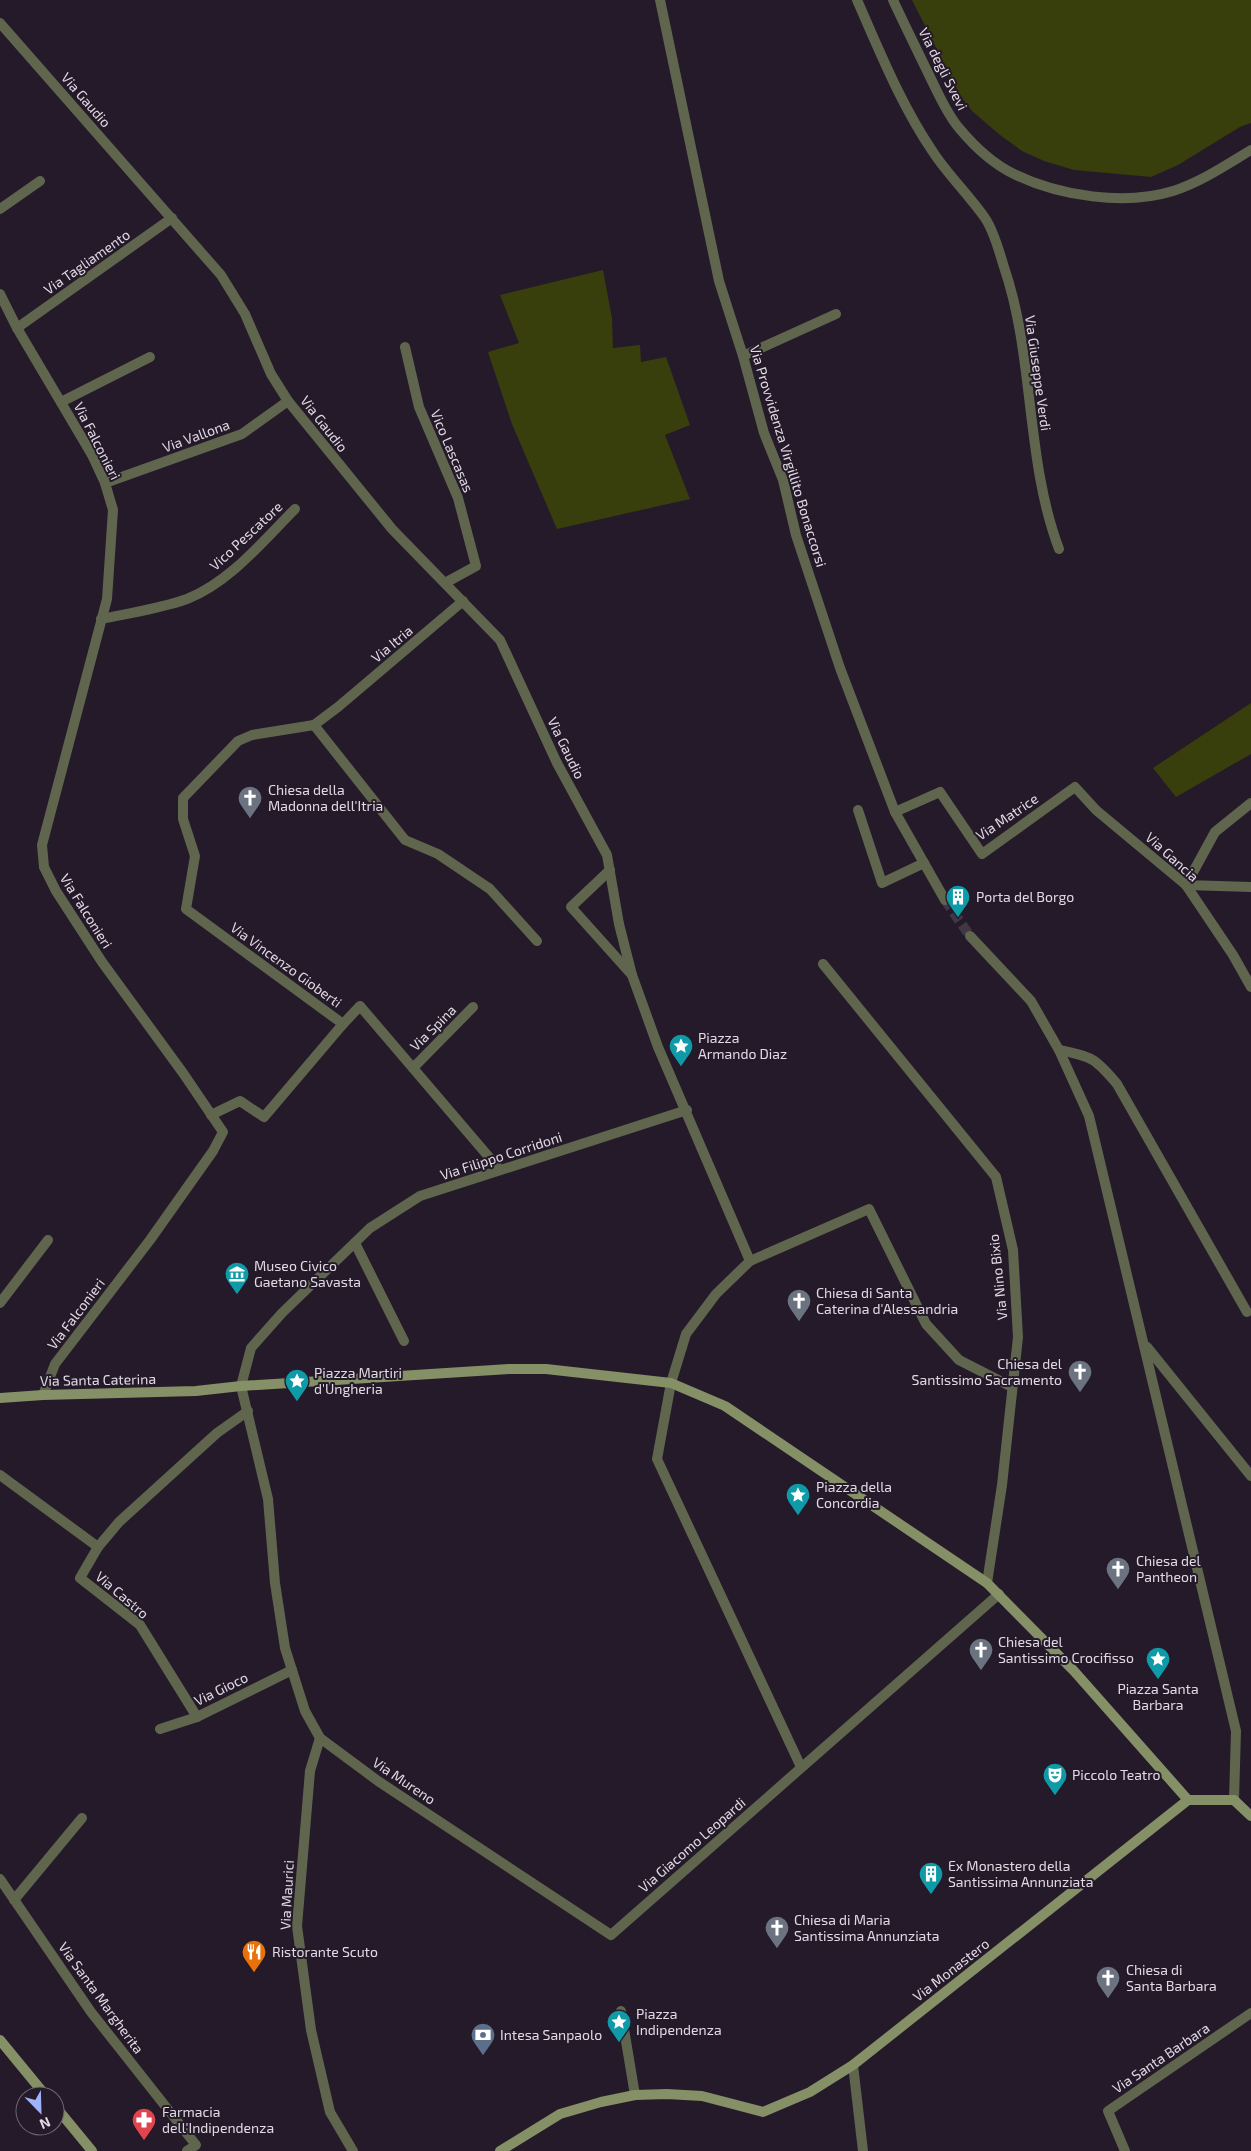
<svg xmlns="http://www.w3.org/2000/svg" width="1251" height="2151" viewBox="0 0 1251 2151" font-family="'Exo 2',sans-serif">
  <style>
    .green { fill: #393e0d }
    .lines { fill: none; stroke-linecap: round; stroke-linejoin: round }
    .street-tunnel { stroke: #403745; stroke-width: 10; stroke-dasharray: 10 5; stroke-linecap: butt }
    .street { stroke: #5f664d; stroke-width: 10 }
    .secondary { stroke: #859066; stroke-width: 10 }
    .labels { text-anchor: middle; stroke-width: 4; stroke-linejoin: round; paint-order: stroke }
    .street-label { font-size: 14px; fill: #e1dae4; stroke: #241a29 }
    .poi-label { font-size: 14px; fill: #e1dae4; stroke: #241a29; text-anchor: start }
  </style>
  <rect width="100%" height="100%" fill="#241a29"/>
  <g class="green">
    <path d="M 912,0 L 1251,0 L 1251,123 L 1240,127 L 1178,165 L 1151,177 L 1074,170 L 1044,161 L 1022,151 L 1000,135 L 972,111 L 960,95 Z"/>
    <path d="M 603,270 L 612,318 L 613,348 L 640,345 L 641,362 L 666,357 L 690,425 L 665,435 L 690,499 L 557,529 L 512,424 L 488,352 L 519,343 L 500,295 Z"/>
    <path d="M 1251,703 L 1251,754 L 1176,797 L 1153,768 Z"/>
  </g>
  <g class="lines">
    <path class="street-tunnel" d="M 945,900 L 970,936"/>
    <g class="street">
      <path d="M 660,0 L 719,281 L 743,356 L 764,433 L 783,480 L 796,535 L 840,668 L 895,812 L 945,900"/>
      <path d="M 857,0 C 880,52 901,105 933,152 C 948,175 969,195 985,218 C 994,231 999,251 1004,267 C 1035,358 1025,459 1059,549"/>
      <path d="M 893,0 C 905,26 918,52 931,79 C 939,95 947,114 959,128 C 974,146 993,164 1014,174 C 1059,196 1125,206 1173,191 C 1201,182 1226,165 1251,150"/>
      <path d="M 0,23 L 221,275 L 245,314 L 271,374 L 288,401 L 392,529 L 500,640 L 557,763 L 607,855 L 619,924 L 632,975"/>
      <path d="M 0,209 L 40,181"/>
      <path d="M 0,294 L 17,328 L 92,455 L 105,483 L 113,510 L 107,599 L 42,845 L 44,867 L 56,891 L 102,962 L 183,1073 L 223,1132 L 213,1151 L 150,1240 L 55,1364 L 43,1395"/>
      <path d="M 17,328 L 172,218"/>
      <path d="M 405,347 L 419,407 L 458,498 L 476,566 L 445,583"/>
      <path d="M 743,356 L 836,314"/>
      <path d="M 61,402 L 150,357"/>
      <path d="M 105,483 L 242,434 L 288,401"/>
      <path d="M 463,601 L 338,707 L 314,725 L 405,840 L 438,854 L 490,889 L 537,941"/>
      <path d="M 101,619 C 130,613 159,609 187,599 C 230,582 263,541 295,509"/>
      <path d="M 314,725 L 252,735 L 238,741 L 183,798 L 183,819 L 195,856 L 186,909 L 343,1024 L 360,1006 L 500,1170"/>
      <path d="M 1251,803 L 1215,832 L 1186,885 L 1251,887"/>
      <path d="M 858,810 L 882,883 L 924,863"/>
      <path d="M 895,812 L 940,792 L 982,854 L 1075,787 L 1096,810 L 1186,885 L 1233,955 L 1251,987"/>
      <path d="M 610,870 L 571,907 L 632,975 L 658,1047 L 750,1261"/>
      <path d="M 970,936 L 1031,1001 L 1059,1050 L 1089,1116 L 1236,1731 L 1234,1800"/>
      <path d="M 823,964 L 996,1177 L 1013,1250 L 1018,1337 L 1002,1485 L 987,1583"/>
      <path d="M 1059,1050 C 1092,1056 1096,1059 1117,1084 L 1247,1312"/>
      <path d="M 413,1068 L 473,1007"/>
      <path d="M 687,1110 L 420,1196 L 370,1228 L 282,1313 L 251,1348 L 241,1386 L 268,1499 L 275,1583 L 285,1648 L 305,1711 L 320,1738 L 378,1781 L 611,1935 L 999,1594"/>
      <path d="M 211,1115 L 240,1101 L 264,1117 L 343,1024"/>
      <path d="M 355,1243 L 404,1341"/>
      <path d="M 0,1303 L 48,1240"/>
      <path d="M 1147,1347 L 1251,1476"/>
      <path d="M 0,1475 L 98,1547 L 80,1578 L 140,1625 L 197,1717"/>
      <path d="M 98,1547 L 119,1522 L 217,1433 L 248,1411"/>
      <path d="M 160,1729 L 197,1717 L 292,1670"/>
      <path d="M 320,1738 L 310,1771 L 297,1926 L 311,2030 L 330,2112 L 353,2151"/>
      <path d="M 801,1767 L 657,1459 L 671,1383 L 686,1334 L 716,1294 L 750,1261 L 869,1209 L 926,1324 L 959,1360 L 1012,1387"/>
      <path d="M 0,1879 L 91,2012 L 196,2145 L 187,2151"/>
      <path d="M 14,1900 L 82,1818"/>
      <path d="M 621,2011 L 635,2095"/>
      <path d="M 853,2065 L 863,2151"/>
      <path d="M 1125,2151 L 1108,2111 L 1251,2013"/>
    </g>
    <g class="secondary">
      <path d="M 0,1398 L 43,1395 L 196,1391 L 241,1386 L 509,1369 L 546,1369 L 671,1383 L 725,1406 L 987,1583 L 1074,1671 L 1188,1800"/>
      <path d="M 0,2040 L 46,2096"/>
      <path d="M 55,2106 L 92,2151"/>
      <path d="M 500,2151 L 560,2114 L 601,2102 L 635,2095 L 667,2094 L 702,2096 L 763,2112 L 810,2092 L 853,2065 L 1188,1800 L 1234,1800 L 1251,1816"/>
    </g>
  </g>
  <defs>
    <symbol id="church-pin" viewBox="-11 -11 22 30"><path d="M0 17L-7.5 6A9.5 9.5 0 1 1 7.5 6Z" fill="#6b7280" stroke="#241a29"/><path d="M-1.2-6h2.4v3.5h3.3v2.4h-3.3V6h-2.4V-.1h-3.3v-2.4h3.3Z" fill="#fff"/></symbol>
    <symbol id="building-pin" viewBox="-11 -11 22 30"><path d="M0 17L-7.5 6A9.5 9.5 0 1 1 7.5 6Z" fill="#0f9aa8" stroke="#241a29"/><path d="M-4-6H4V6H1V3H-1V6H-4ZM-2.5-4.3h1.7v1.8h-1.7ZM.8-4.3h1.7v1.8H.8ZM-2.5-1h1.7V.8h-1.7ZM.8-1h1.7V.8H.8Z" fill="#fff"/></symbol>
    <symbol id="sight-pin" viewBox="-11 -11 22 30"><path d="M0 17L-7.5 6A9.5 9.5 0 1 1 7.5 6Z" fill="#0f9aa8" stroke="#241a29"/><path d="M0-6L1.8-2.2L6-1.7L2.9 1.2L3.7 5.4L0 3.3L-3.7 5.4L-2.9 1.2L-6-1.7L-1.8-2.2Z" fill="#fff"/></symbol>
    <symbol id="museum-pin" viewBox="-11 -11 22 30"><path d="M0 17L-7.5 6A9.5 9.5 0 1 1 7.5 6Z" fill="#0f9aa8" stroke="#241a29"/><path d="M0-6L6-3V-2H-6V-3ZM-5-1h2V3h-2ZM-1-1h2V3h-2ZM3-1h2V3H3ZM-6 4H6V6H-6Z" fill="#fff"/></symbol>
    <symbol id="theatre-pin" viewBox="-11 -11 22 30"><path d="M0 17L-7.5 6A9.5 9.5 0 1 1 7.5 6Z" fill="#0f9aa8" stroke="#241a29"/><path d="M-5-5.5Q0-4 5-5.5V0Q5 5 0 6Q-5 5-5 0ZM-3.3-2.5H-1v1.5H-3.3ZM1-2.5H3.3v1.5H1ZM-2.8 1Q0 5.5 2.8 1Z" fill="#fff"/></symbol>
    <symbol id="restaurant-pin" viewBox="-11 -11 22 30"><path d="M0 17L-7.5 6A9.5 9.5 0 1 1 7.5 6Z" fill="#e8710a" stroke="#241a29"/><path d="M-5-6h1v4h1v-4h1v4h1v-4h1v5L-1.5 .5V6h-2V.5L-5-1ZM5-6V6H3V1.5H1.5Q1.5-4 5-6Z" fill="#fff"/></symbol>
    <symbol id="bank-pin" viewBox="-11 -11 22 30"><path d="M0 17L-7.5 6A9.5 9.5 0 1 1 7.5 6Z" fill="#5c6f8a" stroke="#241a29"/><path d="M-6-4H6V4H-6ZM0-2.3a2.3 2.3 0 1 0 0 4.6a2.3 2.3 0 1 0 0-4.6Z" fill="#fff"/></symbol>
    <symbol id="pharmacy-pin" viewBox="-11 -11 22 30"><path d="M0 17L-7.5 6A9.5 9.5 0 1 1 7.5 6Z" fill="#e0444e" stroke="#241a29"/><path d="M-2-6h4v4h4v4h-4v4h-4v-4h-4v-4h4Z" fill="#fff"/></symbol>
  </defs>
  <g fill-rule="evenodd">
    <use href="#church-pin" x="236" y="784" width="28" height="38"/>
    <use href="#building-pin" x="944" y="883" width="28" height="38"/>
    <use href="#sight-pin" x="667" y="1032" width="28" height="38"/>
    <use href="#museum-pin" x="223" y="1260" width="28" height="38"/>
    <use href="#church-pin" x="785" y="1287" width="28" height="38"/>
    <use href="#church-pin" x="1066" y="1358" width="28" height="38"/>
    <use href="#sight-pin" x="283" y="1367" width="28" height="38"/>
    <use href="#sight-pin" x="784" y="1481" width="28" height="38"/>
    <use href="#church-pin" x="1104" y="1555" width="28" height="38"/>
    <use href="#church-pin" x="967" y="1636" width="28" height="38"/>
    <use href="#sight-pin" x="1144" y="1645" width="28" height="38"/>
    <use href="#theatre-pin" x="1041" y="1761" width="28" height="38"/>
    <use href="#building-pin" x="917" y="1860" width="28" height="38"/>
    <use href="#church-pin" x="763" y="1914" width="28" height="38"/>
    <use href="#restaurant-pin" x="240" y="1938" width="28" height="38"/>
    <use href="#church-pin" x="1094" y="1964" width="28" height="38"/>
    <use href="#sight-pin" x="605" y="2008" width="28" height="38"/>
    <use href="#bank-pin" x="469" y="2021" width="28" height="38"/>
    <use href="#pharmacy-pin" x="130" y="2106" width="28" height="38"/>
  </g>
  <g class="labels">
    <g class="street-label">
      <text transform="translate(943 69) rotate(63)" y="5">Via degli Svevi</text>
      <text transform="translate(86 100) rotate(49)" y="5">Via Gaudio</text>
      <text transform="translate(87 262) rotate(-35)" y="5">Via Tagliamento</text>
      <text transform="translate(1038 373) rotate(82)" y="5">Via Giuseppe Verdi</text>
      <text transform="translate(324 424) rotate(52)" y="5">Via Gaudio</text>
      <text transform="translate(196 436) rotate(-20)" y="5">Via Vallona</text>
      <text transform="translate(97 441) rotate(63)" y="5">Via Falconieri</text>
      <text transform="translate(452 451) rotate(67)" y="5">Vico Lascasas</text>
      <text transform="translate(788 456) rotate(73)" y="5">Via Provvidenza Virgillito Bonaccorsi</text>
      <text transform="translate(246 536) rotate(-43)" y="5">Vico Pescatore</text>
      <text transform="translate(392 644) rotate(-40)" y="5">Via Itria</text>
      <text transform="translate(566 748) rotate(64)" y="5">Via Gaudio</text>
      <text transform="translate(1007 817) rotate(-34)" y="5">Via Matrice</text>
      <text transform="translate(1172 857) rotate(42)" y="5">Via Gancia</text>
      <text transform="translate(86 911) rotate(58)" y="5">Via Falconieri</text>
      <text transform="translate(286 965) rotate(36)" y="5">Via Vincenzo Gioberti</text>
      <text transform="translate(433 1028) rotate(-45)" y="5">Via Spina</text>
      <text transform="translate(501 1156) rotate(-18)" y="5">Via Filippo Corridoni</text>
      <text transform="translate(998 1277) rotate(-96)" y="5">Via Nino Bixio</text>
      <text transform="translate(76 1314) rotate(-53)" y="5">Via Falconieri</text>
      <text transform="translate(98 1380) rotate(-1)" y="5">Via Santa Caterina</text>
      <text transform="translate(122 1595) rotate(40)" y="5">Via Castro</text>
      <text transform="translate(221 1689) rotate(-26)" y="5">Via Gioco</text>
      <text transform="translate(404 1781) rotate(34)" y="5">Via Mureno</text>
      <text transform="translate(692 1845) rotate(-41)" y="5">Via Giacomo Leopardi</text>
      <text transform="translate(287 1895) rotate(-87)" y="5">Via Maurici</text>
      <text transform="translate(951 1970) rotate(-38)" y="5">Via Monastero</text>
      <text transform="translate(101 1998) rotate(54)" y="5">Via Santa Margherita</text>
      <text transform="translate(1161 2058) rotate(-34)" y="5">Via Santa Barbara</text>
    </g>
    <g class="poi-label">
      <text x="268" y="795">Chiesa della<tspan x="268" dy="16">Madonna dell'Itria</tspan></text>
      <text x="976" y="902">Porta del Borgo</text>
      <text x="698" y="1043">Piazza<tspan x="698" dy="16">Armando Diaz</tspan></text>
      <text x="254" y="1271">Museo Civico<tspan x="254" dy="16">Gaetano Savasta</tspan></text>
      <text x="816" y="1298">Chiesa di Santa<tspan x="816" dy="16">Caterina d'Alessandria</tspan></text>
      <text x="1062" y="1369" text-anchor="end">Chiesa del<tspan x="1062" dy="16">Santissimo Sacramento</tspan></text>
      <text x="314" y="1378">Piazza Martiri<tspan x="314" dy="16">d'Ungheria</tspan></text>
      <text x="816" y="1492">Piazza della<tspan x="816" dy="16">Concordia</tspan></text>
      <text x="1136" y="1566">Chiesa del<tspan x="1136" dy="16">Pantheon</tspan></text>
      <text x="998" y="1647">Chiesa del<tspan x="998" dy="16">Santissimo Crocifisso</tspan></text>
      <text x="1158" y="1694" text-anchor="middle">Piazza Santa<tspan x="1158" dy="16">Barbara</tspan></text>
      <text x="1072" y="1780">Piccolo Teatro</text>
      <text x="948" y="1871">Ex Monastero della<tspan x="948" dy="16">Santissima Annunziata</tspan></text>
      <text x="794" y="1925">Chiesa di Maria<tspan x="794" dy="16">Santissima Annunziata</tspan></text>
      <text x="272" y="1957">Ristorante Scuto</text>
      <text x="1126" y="1975">Chiesa di<tspan x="1126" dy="16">Santa Barbara</tspan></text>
      <text x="636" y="2019">Piazza<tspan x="636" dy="16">Indipendenza</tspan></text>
      <text x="500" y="2040">Intesa Sanpaolo</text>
      <text x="162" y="2117">Farmacia<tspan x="162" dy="16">dell'Indipendenza</tspan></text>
    </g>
  </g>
  <g transform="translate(40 2111) rotate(157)"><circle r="24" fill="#241a29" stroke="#706774"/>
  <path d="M0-4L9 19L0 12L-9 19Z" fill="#9db4fd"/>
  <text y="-8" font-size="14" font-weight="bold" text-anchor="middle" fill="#e1dae4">N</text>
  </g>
</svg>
